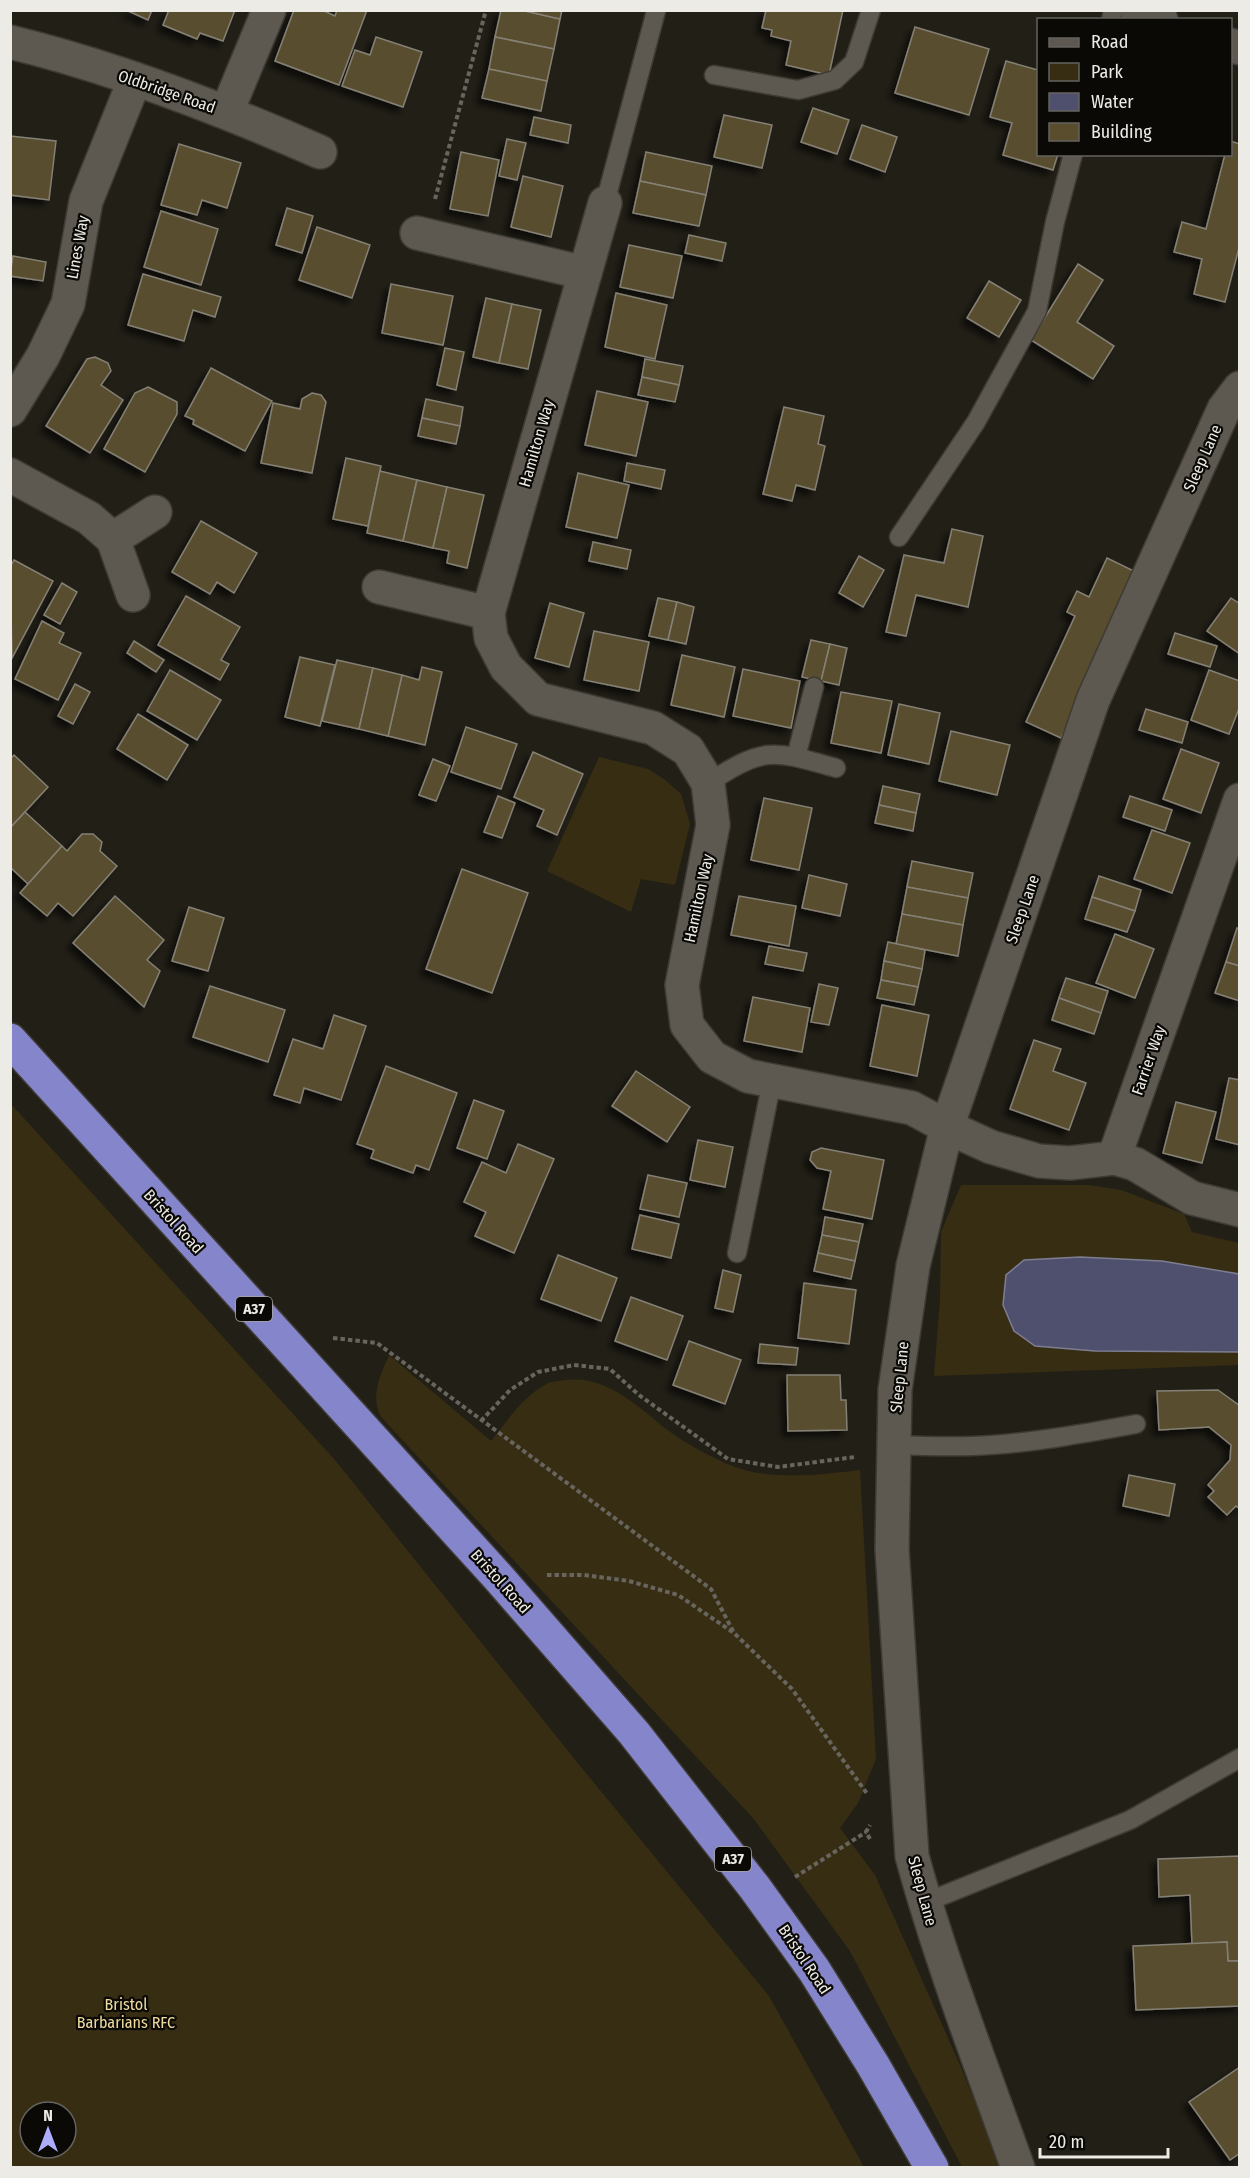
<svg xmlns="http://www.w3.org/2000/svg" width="1250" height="2178" viewBox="0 0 1250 2178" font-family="'Fira Sans Condensed',sans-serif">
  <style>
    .green { fill: #372d12; fill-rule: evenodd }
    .water { fill: #4f506e; stroke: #7e7e92; stroke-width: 1.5 }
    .building { fill: #594d2d; stroke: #848076; stroke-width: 1.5; filter: url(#shadow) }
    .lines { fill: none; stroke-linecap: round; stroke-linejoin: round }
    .lane-casing { stroke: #3e3b35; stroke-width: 21 }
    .street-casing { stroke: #3e3b35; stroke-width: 36 }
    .highway-casing { stroke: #3e3b35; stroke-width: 36 }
    .path { stroke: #68655e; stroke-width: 4; stroke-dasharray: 4.5 3; stroke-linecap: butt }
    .lane { stroke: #5d5950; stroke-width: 18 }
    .street { stroke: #5d5950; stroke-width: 33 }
    .highway { stroke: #8585cb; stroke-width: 33 }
    .labels { text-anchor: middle; stroke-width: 4.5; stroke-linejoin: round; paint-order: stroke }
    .shield { fill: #0a0906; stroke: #a9a7a2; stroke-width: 1.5 }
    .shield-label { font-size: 15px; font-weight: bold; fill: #edebe5 }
    .street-label { font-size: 16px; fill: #edebe5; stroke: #0a0906 }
    .park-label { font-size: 16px; fill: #f0da9e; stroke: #0a0906 }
  </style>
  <defs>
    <filter id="shadow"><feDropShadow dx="-5.5" dy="5.5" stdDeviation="3" flood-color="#0009"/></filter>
  </defs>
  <rect width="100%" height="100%" fill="#221f17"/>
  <g class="green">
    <path d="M 599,757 L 648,769 L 664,779 L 681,794 L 690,824 L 675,885 L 641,879 L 631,912 L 547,871 Z"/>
    <path d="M 11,1104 L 335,1460 L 572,1756 L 769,1996 L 864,2167 L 11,2167 ZM 30,2112 L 66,2112 L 66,2148 L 30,2148 Z"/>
    <path d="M 961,1185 L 1089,1185 L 1121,1190 L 1184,1214 L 1192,1232 L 1239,1243 L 1239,1365 L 934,1376 L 940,1299 L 941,1232 Z"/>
    <path d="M 389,1355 L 491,1441 C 507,1421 524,1395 548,1383 C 553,1381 561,1381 566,1380 C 608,1375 639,1408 669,1431 C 684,1443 708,1455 725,1463 C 767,1482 815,1475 860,1470 L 876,1759 L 858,1803 L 840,1828 L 875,1875 L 957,2058 L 1002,2167 L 962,2167 L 850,1951 L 753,1818 L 381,1417 C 370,1396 380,1376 389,1355 Z"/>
  </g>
  <path class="water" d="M 1080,1257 L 1162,1261 L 1239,1274 L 1239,1352 L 1095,1351 L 1035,1346 L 1014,1331 L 1003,1305 L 1006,1275 L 1024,1260 Z"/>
  <g class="building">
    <path d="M 126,10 L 152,10 L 148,20 Z"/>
    <path d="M 169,10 L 235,10 L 223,41 L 200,33 L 197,39 L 163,25 Z"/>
    <path d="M 294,10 L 322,10 L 335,16 L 337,10 L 367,10 L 339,85 L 275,61 Z"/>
    <path d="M 501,10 L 521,10 L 560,19 L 554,49 L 495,37 Z"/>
    <path d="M 521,10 L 562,10 L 560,19 Z"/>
    <path d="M 766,10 L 843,10 L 829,75 L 786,65 L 791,41 L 771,36 L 772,30 L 762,28 Z"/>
    <path d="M 915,27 L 989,49 L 969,115 L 895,93 Z"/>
    <path d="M 376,37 L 422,52 L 403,107 L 342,86 L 355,50 L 370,55 Z"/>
    <path d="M 495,37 L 554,49 L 547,81 L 489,69 Z"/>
    <path d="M 1006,61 L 1038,70 L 1038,154 L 1058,154 L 1053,170 L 1003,155 L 1012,123 L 990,117 Z"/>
    <path d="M 489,69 L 547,81 L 541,111 L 482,98 Z"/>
    <path d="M 813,108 L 849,120 L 837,154 L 801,142 Z"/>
    <path d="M 724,115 L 772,125 L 762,168 L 714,157 Z"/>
    <path d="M 534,117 L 571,125 L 568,143 L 530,135 Z"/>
    <path d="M 862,125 L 897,137 L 885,172 L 850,159 Z"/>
    <path d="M 10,136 L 56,141 L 49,200 L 10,195 Z"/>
    <path d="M 507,139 L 526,143 L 517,180 L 499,176 Z"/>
    <path d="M 1230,141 L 1240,144 L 1240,244 L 1225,302 L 1194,294 L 1202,259 L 1174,252 L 1182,222 L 1206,229 L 1225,154 L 1230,154 Z"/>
    <path d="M 179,144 L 241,163 L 227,208 L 202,200 L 197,215 L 161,205 Z"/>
    <path d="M 461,152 L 499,160 L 488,216 L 450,209 Z"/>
    <path d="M 646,152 L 712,166 L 706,195 L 640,181 Z"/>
    <path d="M 523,176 L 563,186 L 551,237 L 511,227 Z"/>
    <path d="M 640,181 L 706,195 L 699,226 L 633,213 Z"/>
    <path d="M 287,208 L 313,216 L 302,253 L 276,245 Z"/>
    <path d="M 161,211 L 218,229 L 201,285 L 144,267 Z"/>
    <path d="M 317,227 L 370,245 L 352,298 L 299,280 Z"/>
    <path d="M 689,235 L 726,243 L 722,261 L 685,253 Z"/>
    <path d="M 629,245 L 682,256 L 673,298 L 620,287 Z"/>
    <path d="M 13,256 L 46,262 L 43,281 L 10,276 Z"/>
    <path d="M 1078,264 L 1103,280 L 1077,322 L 1114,346 L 1093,379 L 1031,340 Z"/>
    <path d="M 143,274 L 221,297 L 215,317 L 193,310 L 184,341 L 128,325 Z"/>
    <path d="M 989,281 L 1021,300 L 999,337 L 967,318 Z"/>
    <path d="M 391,284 L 453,296 L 443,345 L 382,333 Z"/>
    <path d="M 616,293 L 667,305 L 655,359 L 605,347 Z"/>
    <path d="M 486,298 L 512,304 L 499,363 L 473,357 Z"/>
    <path d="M 512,304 L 541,310 L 528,369 L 499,363 Z"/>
    <path d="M 445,348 L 464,352 L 456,390 L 437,385 Z"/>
    <path d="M 95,357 L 108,363 L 111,371 L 101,385 L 123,400 L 90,453 L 46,426 L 87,359 Z"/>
    <path d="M 645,359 L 683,366 L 679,385 L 642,377 Z"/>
    <path d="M 211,368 L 272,401 L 245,451 L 193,424 L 194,420 L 185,416 Z"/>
    <path d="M 642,377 L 679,385 L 675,402 L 638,395 Z"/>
    <path d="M 148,387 L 177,402 L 177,414 L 145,472 L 104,449 L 135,393 Z"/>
    <path d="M 597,391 L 648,402 L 636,456 L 585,445 Z"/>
    <path d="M 312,393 L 321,395 L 326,402 L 312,473 L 261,463 L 273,403 L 300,409 L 302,399 Z"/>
    <path d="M 426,399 L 463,407 L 460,426 L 422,418 Z"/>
    <path d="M 784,407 L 824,416 L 818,444 L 825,446 L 815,490 L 796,485 L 792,501 L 763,494 Z"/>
    <path d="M 422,418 L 460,426 L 456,444 L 418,436 Z"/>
    <path d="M 346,458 L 381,466 L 368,526 L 333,519 Z"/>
    <path d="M 627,463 L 665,470 L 661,489 L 624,481 Z"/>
    <path d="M 380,471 L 417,480 L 403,541 L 367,533 Z"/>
    <path d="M 578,473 L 629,485 L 617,538 L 566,527 Z"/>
    <path d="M 417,480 L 447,487 L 433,548 L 403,541 Z"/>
    <path d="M 447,487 L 484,495 L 467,568 L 447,563 L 449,551 L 433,548 Z"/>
    <path d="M 201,521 L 257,553 L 234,593 L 217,582 L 210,594 L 172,572 Z"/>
    <path d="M 952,529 L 983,536 L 968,607 L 916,595 L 906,636 L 886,632 L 904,555 L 944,563 Z"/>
    <path d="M 593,542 L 631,550 L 627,569 L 589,561 Z"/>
    <path d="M 859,556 L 884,570 L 863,607 L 839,593 Z"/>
    <path d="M 1107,558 L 1138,573 L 1061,738 L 1026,722 L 1075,616 L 1067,612 L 1077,591 L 1089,597 Z"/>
    <path d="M 14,560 L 53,581 L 12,658 L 10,567 Z"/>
    <path d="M 62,583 L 77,592 L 60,624 L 44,615 Z"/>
    <path d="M 186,596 L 240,627 L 221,660 L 229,664 L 220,680 L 158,645 Z"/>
    <path d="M 658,598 L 677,602 L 668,640 L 649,636 Z"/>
    <path d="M 1231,598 L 1240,604 L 1240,654 L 1207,631 Z"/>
    <path d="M 677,602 L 694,607 L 686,644 L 668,640 Z"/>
    <path d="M 550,603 L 584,613 L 569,667 L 535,658 Z"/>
    <path d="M 42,621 L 64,633 L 59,643 L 81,653 L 58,700 L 15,679 Z"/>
    <path d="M 594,631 L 649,642 L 639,691 L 584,680 Z"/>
    <path d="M 1175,633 L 1217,646 L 1210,667 L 1168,654 Z"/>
    <path d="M 811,640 L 830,644 L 821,681 L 802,677 Z"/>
    <path d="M 134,641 L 164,660 L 156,672 L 127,653 Z"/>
    <path d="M 830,644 L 847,648 L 839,685 L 821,681 Z"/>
    <path d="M 682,655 L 735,667 L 724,717 L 671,705 Z"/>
    <path d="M 300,657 L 335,665 L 320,726 L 285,717 Z"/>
    <path d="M 337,660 L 373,668 L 359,729 L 322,721 Z"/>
    <path d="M 422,667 L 442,672 L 425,745 L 388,736 L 402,675 L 419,680 Z"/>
    <path d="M 373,668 L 402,675 L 388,736 L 359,729 Z"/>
    <path d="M 743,669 L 800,681 L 791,728 L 733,716 Z"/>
    <path d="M 170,670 L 221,700 L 197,740 L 147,711 Z"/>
    <path d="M 1209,670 L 1240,681 L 1240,706 L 1229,734 L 1191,720 Z"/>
    <path d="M 75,684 L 90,692 L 73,724 L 58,716 Z"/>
    <path d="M 841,692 L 892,701 L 881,753 L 831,743 Z"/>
    <path d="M 899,704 L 940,713 L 929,764 L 888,755 Z"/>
    <path d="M 1146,709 L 1188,722 L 1182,743 L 1139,730 Z"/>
    <path d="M 138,714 L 188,745 L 167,780 L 117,749 Z"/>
    <path d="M 466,727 L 517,744 L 501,789 L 451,772 Z"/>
    <path d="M 951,731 L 1010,745 L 997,795 L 939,781 Z"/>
    <path d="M 1181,749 L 1219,763 L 1201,813 L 1163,799 Z"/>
    <path d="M 533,752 L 583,774 L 557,835 L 537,826 L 544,810 L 514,797 Z"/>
    <path d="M 14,755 L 48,787 L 10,828 L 10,759 Z"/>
    <path d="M 433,759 L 450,766 L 436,801 L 419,795 Z"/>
    <path d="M 883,786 L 920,794 L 916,813 L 879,805 Z"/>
    <path d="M 498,796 L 515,803 L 502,838 L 484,832 Z"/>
    <path d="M 1130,796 L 1172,810 L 1165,831 L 1123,817 Z"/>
    <path d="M 764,798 L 812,808 L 799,870 L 751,860 Z"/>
    <path d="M 879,805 L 916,813 L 913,831 L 875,823 Z"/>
    <path d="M 25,812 L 62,846 L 28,884 L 10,867 L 10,828 Z"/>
    <path d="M 1152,830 L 1190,843 L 1172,893 L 1134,879 Z"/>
    <path d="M 82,834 L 93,834 L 102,842 L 100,851 L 117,866 L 73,916 L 58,903 L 47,916 L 20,893 L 62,846 L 67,851 Z"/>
    <path d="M 912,861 L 973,873 L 968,898 L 907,887 Z"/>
    <path d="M 462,869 L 528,893 L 492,993 L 426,969 Z"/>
    <path d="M 809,875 L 847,884 L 840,916 L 802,908 Z"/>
    <path d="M 1099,876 L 1141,890 L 1135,911 L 1092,897 Z"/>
    <path d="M 907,887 L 968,898 L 963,925 L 902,914 Z"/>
    <path d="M 115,896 L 164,940 L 147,960 L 160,971 L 144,1007 L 73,943 Z"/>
    <path d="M 739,896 L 796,906 L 789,946 L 731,935 Z"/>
    <path d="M 1092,897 L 1135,911 L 1127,932 L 1085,919 Z"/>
    <path d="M 189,907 L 224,918 L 208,971 L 172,961 Z"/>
    <path d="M 902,914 L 963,925 L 958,956 L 896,944 Z"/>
    <path d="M 1237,928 L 1240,929 L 1240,966 L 1226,962 Z"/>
    <path d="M 1115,934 L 1154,949 L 1135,998 L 1096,983 Z"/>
    <path d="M 888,942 L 925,950 L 922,969 L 884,961 Z"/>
    <path d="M 769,946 L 807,953 L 803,971 L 765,964 Z"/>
    <path d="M 884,961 L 922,969 L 918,987 L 881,980 Z"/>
    <path d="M 1226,962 L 1240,966 L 1240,1001 L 1215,993 Z"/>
    <path d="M 1066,978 L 1108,991 L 1101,1013 L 1059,998 Z"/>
    <path d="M 881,980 L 918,987 L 914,1005 L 877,998 Z"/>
    <path d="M 819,984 L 838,988 L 829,1025 L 811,1022 Z"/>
    <path d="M 210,986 L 285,1010 L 268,1062 L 193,1037 Z"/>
    <path d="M 753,997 L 810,1008 L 802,1052 L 744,1041 Z"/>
    <path d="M 1059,998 L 1101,1013 L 1094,1034 L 1052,1020 Z"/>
    <path d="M 882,1005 L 929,1015 L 917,1076 L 870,1066 Z"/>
    <path d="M 334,1015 L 366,1026 L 341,1100 L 304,1088 L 300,1103 L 274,1095 L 293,1039 L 323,1049 Z"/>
    <path d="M 1034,1040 L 1061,1049 L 1053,1071 L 1086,1083 L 1069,1130 L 1010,1109 Z"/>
    <path d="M 386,1066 L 457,1093 L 429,1170 L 416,1165 L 413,1173 L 371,1158 L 374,1150 L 357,1144 Z"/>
    <path d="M 636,1071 L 690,1107 L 667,1142 L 612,1106 Z"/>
    <path d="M 1229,1078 L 1240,1080 L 1240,1145 L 1216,1139 Z"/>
    <path d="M 474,1100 L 504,1111 L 487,1159 L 457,1148 Z"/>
    <path d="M 1176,1102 L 1216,1112 L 1202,1163 L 1163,1153 Z"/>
    <path d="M 698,1140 L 733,1147 L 725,1187 L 690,1180 Z"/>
    <path d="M 518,1144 L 554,1159 L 514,1253 L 475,1236 L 486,1212 L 464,1202 L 482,1162 L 506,1173 Z"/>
    <path d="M 821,1148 L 884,1160 L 872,1219 L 823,1209 L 831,1171 L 817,1168 L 810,1160 L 812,1152 Z"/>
    <path d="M 648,1175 L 687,1183 L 679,1217 L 640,1209 Z"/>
    <path d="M 640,1215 L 679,1224 L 671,1258 L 632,1249 Z"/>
    <path d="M 825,1217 L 863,1224 L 859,1242 L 822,1235 Z"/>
    <path d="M 822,1235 L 859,1242 L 855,1261 L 818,1253 Z"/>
    <path d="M 818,1253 L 855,1261 L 851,1279 L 814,1271 Z"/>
    <path d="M 558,1255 L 617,1278 L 601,1321 L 541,1299 Z"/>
    <path d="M 723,1270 L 741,1275 L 733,1312 L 715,1308 Z"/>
    <path d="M 804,1283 L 856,1290 L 849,1344 L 798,1338 Z"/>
    <path d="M 631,1297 L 683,1316 L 667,1360 L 615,1341 Z"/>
    <path d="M 689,1341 L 741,1360 L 725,1404 L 673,1385 Z"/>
    <path d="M 760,1344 L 798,1348 L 796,1365 L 758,1363 Z"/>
    <path d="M 787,1375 L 840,1375 L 841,1400 L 846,1400 L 847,1430 L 788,1431 Z"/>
    <path d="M 1218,1390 L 1240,1406 L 1240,1509 L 1236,1506 L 1227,1515 L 1208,1497 L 1214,1491 L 1208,1485 L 1230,1460 L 1231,1445 L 1209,1427 L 1159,1430 L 1157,1391 Z"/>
    <path d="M 1129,1475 L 1175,1484 L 1169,1516 L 1123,1506 Z"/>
    <path d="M 1240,1856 L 1240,1961 L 1228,1961 L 1227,1942 L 1192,1944 L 1190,1895 L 1159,1897 L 1158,1859 Z"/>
    <path d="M 1227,1942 L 1228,1961 L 1240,1961 L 1240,2006 L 1136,2010 L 1133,1946 Z"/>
    <path d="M 1240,2067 L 1240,2153 L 1230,2160 L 1189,2102 Z"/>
  </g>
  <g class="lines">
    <defs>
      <g id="lane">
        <path d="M 1111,20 L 1113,10"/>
        <path d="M 714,75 L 798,90 L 835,80 L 854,62 L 871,10"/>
        <path d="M 605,203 L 656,11"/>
        <path d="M 899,537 L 976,422 L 1037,311 L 1055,222 L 1073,154"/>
        <path d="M 796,757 L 814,687"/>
        <path d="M 708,783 C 765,746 772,750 836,768"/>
        <path d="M 737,1253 L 772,1081"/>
        <path d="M 893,1445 C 919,1446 945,1447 972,1446 C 1027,1444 1082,1434 1136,1424"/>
        <path d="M 924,1903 L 1130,1820 L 1240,1758"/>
      </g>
      <g id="street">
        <path d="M 1137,10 L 1161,20"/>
        <path d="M 10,42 C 117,68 220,108 320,152"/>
        <path d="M 1230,45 L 1240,48"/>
        <path d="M 227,111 L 269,10"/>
        <path d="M 605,203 L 488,613 L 491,638 L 506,667 L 538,699 L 653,728 L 688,750 L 708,783 L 713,825 L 682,985 L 687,1025 L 712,1057 L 748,1076 L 912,1108 L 947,1127 L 991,1147 L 1039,1161 L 1070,1163 L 1114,1158 L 1240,800"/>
        <path d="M 417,233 L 585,273"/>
        <path d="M 10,410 L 43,356 L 68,304 L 86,201 L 135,79"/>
        <path d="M 10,475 L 89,518 L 113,539"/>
        <path d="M 379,587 L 488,613"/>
        <path d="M 133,595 L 113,539 L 155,512"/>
        <path d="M 1114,1158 L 1135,1164 L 1192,1198 L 1240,1210"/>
        <path d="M 1018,2168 C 981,2065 941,1962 912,1856 L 892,1549 L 895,1390 L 913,1266 L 947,1127 L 1093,700 L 1224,409 L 1240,388"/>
      </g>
      <path id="highway" d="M 10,1040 L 498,1577 L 634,1733 L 755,1888 L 814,1970 L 873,2065 L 932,2168"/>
    </defs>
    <use href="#lane" class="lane-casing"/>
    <use href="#street" class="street-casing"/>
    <use href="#highway" class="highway-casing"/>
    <g class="path">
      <path d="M 435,199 L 486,10"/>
      <path d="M 333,1338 L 377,1343 L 711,1589 L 734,1633"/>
      <path d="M 481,1421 L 510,1390 L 538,1372 L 574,1365 L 610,1369 L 639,1395 L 728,1459 L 778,1467 L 855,1457"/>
      <path d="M 547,1575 L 584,1575 L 629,1581 L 678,1595 L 734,1633 L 792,1689 L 868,1795"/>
      <path d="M 870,1839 L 866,1832 L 870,1825"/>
      <path d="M 795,1877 L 866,1832"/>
    </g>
    <use href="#lane" class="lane"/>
    <use href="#street" class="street"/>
    <use href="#highway" class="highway"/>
  </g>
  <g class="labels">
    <g class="shield">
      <rect x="236" y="1297" width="36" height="24" rx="4.5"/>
      <rect x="715" y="1847" width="36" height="24" rx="4.5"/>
    </g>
    <g class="shield-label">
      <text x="254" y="1314">A37</text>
      <text x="733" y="1864">A37</text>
    </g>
    <g class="street-label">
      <text transform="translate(167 91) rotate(19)" y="6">Oldbridge Road</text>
      <text transform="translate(77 247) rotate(-80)" y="6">Lines Way</text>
      <text transform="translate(536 443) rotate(-74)" y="6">Hamilton Way</text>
      <text transform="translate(1202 458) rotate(-66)" y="6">Sleep Lane</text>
      <text transform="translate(698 898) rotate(-78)" y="6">Hamilton Way</text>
      <text transform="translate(1022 909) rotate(-71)" y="6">Sleep Lane</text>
      <text transform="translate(1148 1060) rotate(-71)" y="6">Farrier Way</text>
      <text transform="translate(174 1221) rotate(48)" y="6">Bristol Road</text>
      <text transform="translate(899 1377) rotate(-84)" y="6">Sleep Lane</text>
      <text transform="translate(501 1581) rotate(48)" y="6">Bristol Road</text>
      <text transform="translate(923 1891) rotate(75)" y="6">Sleep Lane</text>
      <text transform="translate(805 1959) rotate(56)" y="6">Bristol Road</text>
    </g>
    <g class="park-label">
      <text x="126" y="2010">Bristol<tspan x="126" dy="18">Barbarians RFC</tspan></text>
    </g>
  </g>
  <rect width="1250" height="2178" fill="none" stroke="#edebe5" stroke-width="24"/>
  <rect x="1037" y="18" width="195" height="138" fill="#0a0906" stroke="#65635f" stroke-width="1.5"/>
  <rect x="1049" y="38" width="30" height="9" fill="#5d5950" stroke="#65635f" stroke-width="1.5"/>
  <text x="1091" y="48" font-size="18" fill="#edebe5">Road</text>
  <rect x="1049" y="63" width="30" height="18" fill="#372d12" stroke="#65635f" stroke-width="1.5"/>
  <text x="1091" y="78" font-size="18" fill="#edebe5">Park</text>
  <rect x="1049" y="93" width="30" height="18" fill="#4f506e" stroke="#65635f" stroke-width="1.5"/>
  <text x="1091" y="108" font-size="18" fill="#edebe5">Water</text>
  <rect x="1049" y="123" width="30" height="18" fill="#594d2d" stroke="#65635f" stroke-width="1.5"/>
  <text x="1091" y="138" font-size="18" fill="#edebe5">Building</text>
  <g transform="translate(48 2130)"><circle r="28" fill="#0a0906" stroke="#65635f" stroke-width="1.5"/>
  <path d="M0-4.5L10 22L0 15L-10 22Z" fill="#adaefb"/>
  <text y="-9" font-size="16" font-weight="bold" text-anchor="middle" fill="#edebe5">N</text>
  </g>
  <path d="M1040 2148v9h128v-9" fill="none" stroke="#edebe5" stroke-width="3"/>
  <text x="1049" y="2148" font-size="18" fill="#edebe5" stroke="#0a0906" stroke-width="4.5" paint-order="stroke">20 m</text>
</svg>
